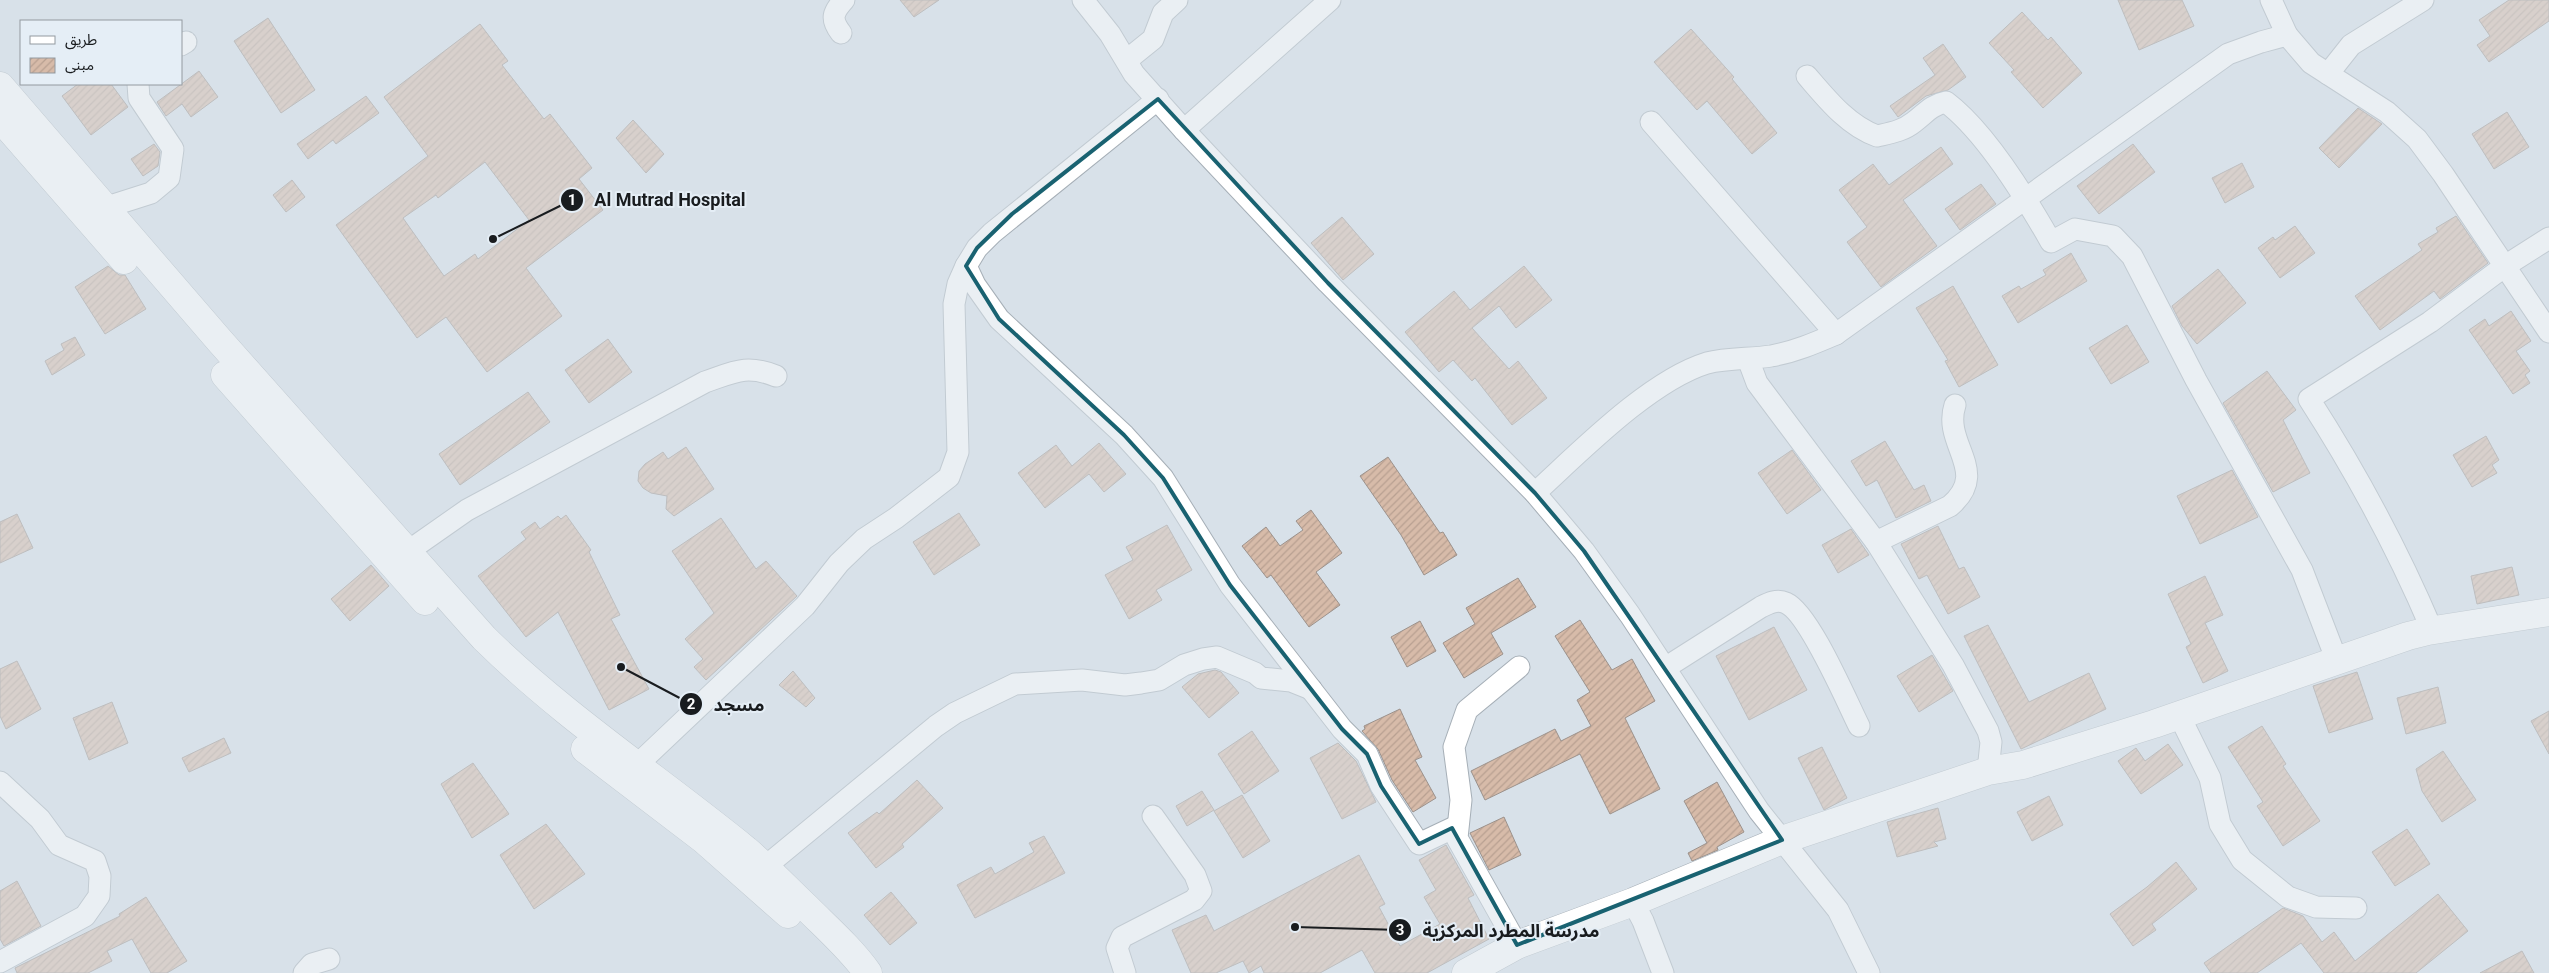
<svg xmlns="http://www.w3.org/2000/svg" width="2549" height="973" viewBox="0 0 2549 973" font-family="Roboto,'Noto Sans Arabic',sans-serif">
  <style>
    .building { fill: url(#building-hatch); stroke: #9c928c; fill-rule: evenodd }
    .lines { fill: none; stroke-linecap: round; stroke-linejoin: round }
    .street-casing { stroke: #a6afb7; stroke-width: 23 }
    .secondary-casing { stroke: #a6afb7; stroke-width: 29 }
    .street { stroke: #fff; stroke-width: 21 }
    .secondary { stroke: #fff; stroke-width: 28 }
    .marked { fill: none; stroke: #196271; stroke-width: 4; stroke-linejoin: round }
    .leader { fill: none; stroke: #191c1f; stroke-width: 2 }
    .callout-dot { fill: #191c1f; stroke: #e5eef6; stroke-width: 2 }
    .mark-label { font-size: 15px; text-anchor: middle; font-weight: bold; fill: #fff }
    .callout-label { font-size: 18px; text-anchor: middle; font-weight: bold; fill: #191c1f; stroke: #e5eef6; stroke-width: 4; stroke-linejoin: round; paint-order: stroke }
  </style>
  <defs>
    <pattern id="building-hatch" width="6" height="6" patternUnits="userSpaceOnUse" patternTransform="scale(1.25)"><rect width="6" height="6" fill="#d7bba9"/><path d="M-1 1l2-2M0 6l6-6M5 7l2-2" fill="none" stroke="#b8a091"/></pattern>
  </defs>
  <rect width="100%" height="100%" fill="#d8e1e9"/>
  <g class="building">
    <path d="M 900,0 L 939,0 L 914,17 Z"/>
    <path d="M 2118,0 L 2182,0 L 2194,26 L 2139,50 Z"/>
    <path d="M 2509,0 L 2549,0 L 2549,21 L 2489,62 L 2477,45 L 2490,36 L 2479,20 Z"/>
    <path d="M 2022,12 L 2048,40 L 2051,37 L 2082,73 L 2043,108 L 2011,72 L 2014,70 L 1989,43 Z"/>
    <path d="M 268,18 L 315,90 L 281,113 L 234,41 Z"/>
    <path d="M 480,24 L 508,61 L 502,65 L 544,119 L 550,114 L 592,168 L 579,179 L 603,210 L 526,268 L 562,316 L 487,372 L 446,317 L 417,338 L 336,225 L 428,156 L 384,97 ZM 485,162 L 529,220 L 478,259 L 475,254 L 444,276 L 403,218 L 436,195 L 438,198 Z"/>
    <path d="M 1691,29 L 1734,77 L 1732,79 L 1777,133 L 1752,154 L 1707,101 L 1697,110 L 1654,62 Z"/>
    <path d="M 1943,44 L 1966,77 L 1948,90 L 1926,96 L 1898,117 L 1890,106 L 1935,75 L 1923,58 Z"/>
    <path d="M 199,71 L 218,97 L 191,117 L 182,104 L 166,116 L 157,102 Z"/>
    <path d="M 78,84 L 111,84 L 128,107 L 91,135 L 62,96 Z"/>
    <path d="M 366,96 L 379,113 L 336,144 L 333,140 L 308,159 L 297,144 Z"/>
    <path d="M 2358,108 L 2382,124 L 2339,168 L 2319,148 Z"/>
    <path d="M 2507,112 L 2529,147 L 2494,169 L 2472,134 Z"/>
    <path d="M 633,120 L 664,154 L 646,173 L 616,138 Z"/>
    <path d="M 154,144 L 160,152 L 158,166 L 143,176 L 131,159 Z"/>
    <path d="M 2133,144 L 2155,172 L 2099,214 L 2077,186 Z"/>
    <path d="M 1941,147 L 1953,164 L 1903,200 L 1937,246 L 1881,287 L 1847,242 L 1867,227 L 1839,190 L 1873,164 L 1889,185 Z"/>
    <path d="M 2242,163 L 2254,187 L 2225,203 L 2212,178 Z"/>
    <path d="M 292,180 L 305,197 L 286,212 L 273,195 Z"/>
    <path d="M 1981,184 L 1996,204 L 1960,230 L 1945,209 Z"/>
    <path d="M 2456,216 L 2488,263 L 2440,299 L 2434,291 L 2380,330 L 2355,296 L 2422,250 L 2418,244 L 2438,232 L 2436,228 Z"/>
    <path d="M 1342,217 L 1374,254 L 1343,280 L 1311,243 Z"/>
    <path d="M 2295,226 L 2315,253 L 2280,278 L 2258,248 L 2273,237 L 2275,240 Z"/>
    <path d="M 2071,253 L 2087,281 L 2018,323 L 2002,296 L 2019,286 L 2021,289 L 2046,275 L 2043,270 Z"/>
    <path d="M 108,266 L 119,275 L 125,275 L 146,309 L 105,334 L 75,287 Z"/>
    <path d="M 1524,266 L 1552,300 L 1516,328 L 1499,306 L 1472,328 L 1509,369 L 1518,361 L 1547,398 L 1512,425 L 1475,378 L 1472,381 L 1453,360 L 1439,372 L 1405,332 L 1454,291 L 1470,310 Z"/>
    <path d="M 2218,269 L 2246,303 L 2197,344 L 2182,326 L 2172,306 Z"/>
    <path d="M 1953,286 L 1998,365 L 1959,387 L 1945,361 L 1948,360 L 1916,308 Z"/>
    <path d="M 2511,311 L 2531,341 L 2516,351 L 2530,371 L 2525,375 L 2530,383 L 2513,394 L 2469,330 L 2485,319 L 2489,326 Z"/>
    <path d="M 2127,325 L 2149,362 L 2111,384 L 2089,348 Z"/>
    <path d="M 75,337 L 85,355 L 52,375 L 45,361 L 64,350 L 61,344 Z"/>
    <path d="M 608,339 L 632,372 L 589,403 L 565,370 Z"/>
    <path d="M 2267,371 L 2296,410 L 2283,420 L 2310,473 L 2273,492 L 2223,403 Z"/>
    <path d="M 528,392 L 550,422 L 460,485 L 439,454 Z"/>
    <path d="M 2486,436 L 2499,460 L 2492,465 L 2497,473 L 2472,487 L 2453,455 Z"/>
    <path d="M 1885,441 L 1914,490 L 1924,485 L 1931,501 L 1896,518 L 1877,480 L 1866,486 L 1851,461 Z"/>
    <path d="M 1099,443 L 1126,474 L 1104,492 L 1089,474 L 1045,508 L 1018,473 L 1056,445 L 1072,466 Z"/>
    <path d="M 686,447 L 714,489 L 674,516 L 666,509 L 667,496 L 651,493 L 643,488 L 638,481 L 639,471 L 645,464 L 663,452 L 668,459 Z"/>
    <path d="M 1792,450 L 1821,490 L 1787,514 L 1758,473 Z"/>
    <path d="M 1388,457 L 1440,533 L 1443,532 L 1457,555 L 1424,575 L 1401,535 L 1360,476 Z"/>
    <path d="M 2232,470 L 2258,517 L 2200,544 L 2177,496 Z"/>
    <path d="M 1311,510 L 1342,553 L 1316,572 L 1340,605 L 1309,627 L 1271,575 L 1267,578 L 1242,546 L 1266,527 L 1280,546 L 1303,530 L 1296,521 Z"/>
    <path d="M 959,513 L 980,545 L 934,575 L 913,542 Z"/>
    <path d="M 17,514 L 33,548 L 0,563 L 0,522 Z"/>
    <path d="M 566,515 L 591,550 L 589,552 L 620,615 L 611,619 L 649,689 L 609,710 L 558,612 L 526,637 L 478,576 L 526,539 L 521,532 L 535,522 L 540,529 L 558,516 L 561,519 Z"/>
    <path d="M 721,518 L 756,569 L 766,561 L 797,596 L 706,680 L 694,667 L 703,659 L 685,639 L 714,613 L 672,551 Z"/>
    <path d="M 1167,525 L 1192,570 L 1156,590 L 1162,600 L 1129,619 L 1105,575 L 1133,560 L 1126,547 Z"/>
    <path d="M 1938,526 L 1959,569 L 1964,567 L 1980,597 L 1948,614 L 1927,575 L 1919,579 L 1901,544 Z"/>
    <path d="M 1851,529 L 1869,555 L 1838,573 L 1822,545 Z"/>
    <path d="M 371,565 L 389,586 L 350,621 L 331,599 Z"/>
    <path d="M 2512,567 L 2519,595 L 2477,604 L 2471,576 Z"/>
    <path d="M 2205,576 L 2223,615 L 2205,623 L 2228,671 L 2203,683 L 2186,647 L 2191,644 L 2168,594 Z"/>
    <path d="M 1518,578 L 1536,607 L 1491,633 L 1503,654 L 1464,678 L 1443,643 L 1475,624 L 1466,608 Z"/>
    <path d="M 1580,620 L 1612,670 L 1632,659 L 1655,701 L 1625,718 L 1660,789 L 1610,814 L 1580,754 L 1485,800 L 1471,771 L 1555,729 L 1561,741 L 1591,726 L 1577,700 L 1590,692 L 1555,636 Z"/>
    <path d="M 1420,621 L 1436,651 L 1407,667 L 1391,637 Z"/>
    <path d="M 1988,625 L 2029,702 L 2089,673 L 2106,709 L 2021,749 L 1964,636 Z"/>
    <path d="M 1774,627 L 1807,690 L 1749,720 L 1716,656 Z"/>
    <path d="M 1932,655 L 1953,691 L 1919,712 L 1897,676 Z"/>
    <path d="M 17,661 L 41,709 L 6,729 L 0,716 L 0,669 Z"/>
    <path d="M 1215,670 L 1221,672 L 1239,693 L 1209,718 L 1182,687 L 1198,674 Z"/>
    <path d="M 793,671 L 815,698 L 806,707 L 779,685 Z"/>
    <path d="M 2357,672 L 2373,719 L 2329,733 L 2313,686 Z"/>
    <path d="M 2438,687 L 2446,723 L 2406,734 L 2397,698 Z"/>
    <path d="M 112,702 L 128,743 L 89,760 L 73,718 Z"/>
    <path d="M 1400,709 L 1422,757 L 1415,760 L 1436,798 L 1413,812 L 1392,780 L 1378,749 L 1362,731 L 1365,729 L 1364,726 Z"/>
    <path d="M 2549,711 L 2549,754 L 2531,721 Z"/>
    <path d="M 2262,726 L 2286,764 L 2283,766 L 2320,821 L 2283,846 L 2257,806 L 2263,802 L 2228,747 Z"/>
    <path d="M 1252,731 L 1279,771 L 1244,794 L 1218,754 Z"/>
    <path d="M 224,738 L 231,753 L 189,772 L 182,758 Z"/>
    <path d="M 1338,743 L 1356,761 L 1376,802 L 1342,819 L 1310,758 Z"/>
    <path d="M 2168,744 L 2183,765 L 2141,794 L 2118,761 L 2136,748 L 2145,761 Z"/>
    <path d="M 1822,747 L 1847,798 L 1824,810 L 1798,758 Z"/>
    <path d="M 2443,751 L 2476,800 L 2442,822 L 2422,791 L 2416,769 Z"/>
    <path d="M 473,763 L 509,814 L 472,838 L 441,784 Z"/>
    <path d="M 917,780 L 943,808 L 902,844 L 904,847 L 876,868 L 848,833 L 877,812 L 879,814 Z"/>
    <path d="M 1717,782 L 1744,832 L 1717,847 L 1718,850 L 1692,861 L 1688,853 L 1707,843 L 1684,801 Z"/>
    <path d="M 1202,791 L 1214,810 L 1187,826 L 1176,806 Z"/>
    <path d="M 1242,795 L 1270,841 L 1243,858 L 1214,811 Z"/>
    <path d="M 2049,796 L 2063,825 L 2032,841 L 2017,812 Z"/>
    <path d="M 1938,808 L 1946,839 L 1934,842 L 1938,846 L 1897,857 L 1887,822 Z"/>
    <path d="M 1504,817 L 1521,855 L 1489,870 L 1470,833 Z"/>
    <path d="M 546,824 L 585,874 L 534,909 L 500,855 Z"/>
    <path d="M 2407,829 L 2430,864 L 2395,886 L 2372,852 Z"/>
    <path d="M 1044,836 L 1065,873 L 975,918 L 957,885 L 991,867 L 995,874 L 1034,852 L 1029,843 Z"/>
    <path d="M 1446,845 L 1474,895 L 1468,898 L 1489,939 L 1427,973 L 1375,973 L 1362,950 L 1320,973 L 1264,973 L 1261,966 L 1249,973 L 1243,961 L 1216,973 L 1191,973 L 1172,930 L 1206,915 L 1214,931 L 1359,855 L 1385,904 L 1379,907 L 1400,946 L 1440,924 L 1424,897 L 1436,890 L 1419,860 Z"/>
    <path d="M 2176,862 L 2197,889 L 2152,924 L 2156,930 L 2133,946 L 2110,914 L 2147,887 Z"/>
    <path d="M 17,881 L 41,926 L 4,946 L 0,939 L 0,891 Z"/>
    <path d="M 891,892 L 917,923 L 890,945 L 864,915 Z"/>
    <path d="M 2438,894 L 2468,931 L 2416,973 L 2324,973 L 2301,943 L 2257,973 L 2211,973 L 2204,963 L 2283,908 L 2303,916 L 2322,942 L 2334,932 L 2355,961 Z"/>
    <path d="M 146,897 L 187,961 L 167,973 L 151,973 L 132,939 L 107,951 L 112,961 L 88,973 L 17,973 L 15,968 L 120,916 L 119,914 Z"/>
    <path d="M 2522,951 L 2534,973 L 2480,973 Z"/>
  </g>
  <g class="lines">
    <defs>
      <g id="street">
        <path d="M 1083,0 L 1110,34 L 1134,74 L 1184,130 L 1328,283 L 1535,493 L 1584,551 L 1630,615 L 1759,811 L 1838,910 L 1869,973"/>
        <path d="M 2271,0 L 2287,35 L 2311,63 L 2387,112 L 2417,139 L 2443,174 L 2549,332"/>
        <path d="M 841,33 C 830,19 833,12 844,0"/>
        <path d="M 181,45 L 186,42"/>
        <path d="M 1127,60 L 1153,39 L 1163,13 L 1177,0"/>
        <path d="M 2328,74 L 2351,45 L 2423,0"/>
        <path d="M 1807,76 C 1826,98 1848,126 1877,136 C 1890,133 1903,131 1914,122 C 1926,113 1931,105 1946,102 C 1986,132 2026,198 2051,242 L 2075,229 L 2113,236 L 2132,256 L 2196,380 L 2302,570 L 2337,661"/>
        <path d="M 1651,122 L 1836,334"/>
        <path d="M 1184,130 L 1330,0"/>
        <path d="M 104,208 L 151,193 L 169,178 L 173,149 L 139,98 L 138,84"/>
        <path d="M 966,266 L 975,285 L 999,319 L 1124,435 L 1163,478 L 1230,585 L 1342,729 L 1367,754 L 1381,786 L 1419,844 L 1457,826"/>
        <path d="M 1748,359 L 1757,383 L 1876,542 L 1953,665 L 1988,731 L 1991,742 L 1988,771"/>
        <path d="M 1535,493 C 1580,452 1649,381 1707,363 C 1727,358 1751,359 1771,356 C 1794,352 1815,343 1836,334 L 2228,54 L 2261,42 L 2287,35"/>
        <path d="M 1876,542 L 1950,506 C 1991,471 1942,445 1955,405"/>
        <path d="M 407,552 L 467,510 L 705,382 C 734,372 746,364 776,376"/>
        <path d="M 2432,630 C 2398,550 2356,472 2309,399 L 2430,322 L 2505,266 L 2549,238"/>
        <path d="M 1665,668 L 1761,607 C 1769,603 1777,599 1786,603 C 1809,613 1846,700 1859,726"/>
        <path d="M 2179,715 L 2210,778 L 2220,824 L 2242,860 L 2288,897 L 2316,907 L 2356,908"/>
        <path d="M 637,765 L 805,606 L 839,563 L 864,539 L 896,518 L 949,477 L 958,452 L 954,304 L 958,284 L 966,266 L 977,248 L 992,233 L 1158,99"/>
        <path d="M 0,782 L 40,819 L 59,845 L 95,861 L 100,876 L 99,896 L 85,916 L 0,962"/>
        <path d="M 765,867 L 936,726 L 955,713 L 1015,684 L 1082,680 L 1125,685 L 1141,683 L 1159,680 L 1184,665 L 1203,659 L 1217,657 L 1255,673 L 1261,678 L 1291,681 L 1311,689"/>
        <path d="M 1633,902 L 1643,921 L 1663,973"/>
        <path d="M 1517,945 L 1457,838 L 1461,800 L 1454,747 L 1467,710 L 1519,667"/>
        <path d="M 304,973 L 312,964 L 329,959"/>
        <path d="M 1125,973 L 1117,948 L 1122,937 L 1194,900 L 1201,891 L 1195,875 L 1153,816"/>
      </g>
      <g id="secondary">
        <path d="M 0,86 L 219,340 L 484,638 C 564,717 659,779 746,850 C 767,868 786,888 806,907 C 827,928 851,949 868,973"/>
        <path d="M 0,118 L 124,260"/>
        <path d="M 225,375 L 425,601"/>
        <path d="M 585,749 L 703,839 L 788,914"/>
        <path d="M 1466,973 L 1517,945 L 1633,902 L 1782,840 L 1988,771 L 2023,765 L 2154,724 L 2408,636 L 2428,631 L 2549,612"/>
      </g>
    </defs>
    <use href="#street" class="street-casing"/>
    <use href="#secondary" class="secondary-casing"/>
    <use href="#street" class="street"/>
    <use href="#secondary" class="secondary"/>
  </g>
  <path d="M0 0H2549V973H0ZM 1158,99 L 1328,283 L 1535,493 L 1584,551 L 1782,840 L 1517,945 L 1452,828 L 1419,844 L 1381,786 L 1367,754 L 1342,729 L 1230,585 L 1163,478 L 1124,435 L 999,319 L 966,266 L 977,248 L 1012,214 Z" fill="#d8e1e9" fill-opacity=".55" fill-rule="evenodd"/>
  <path class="marked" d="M 1158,99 L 1328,283 L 1535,493 L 1584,551 L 1782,840 L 1517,945 L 1452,828 L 1419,844 L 1381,786 L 1367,754 L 1342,729 L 1230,585 L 1163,478 L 1124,435 L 999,319 L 966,266 L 977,248 L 1012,214 Z"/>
  <path class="leader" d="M493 239L572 200M621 667L691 704M1295 927L1400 930"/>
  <g class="callout-dot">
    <circle cx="493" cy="239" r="5"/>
    <circle cx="621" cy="667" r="5"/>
    <circle cx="1295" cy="927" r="5"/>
    <circle cx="572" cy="200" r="12"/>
    <circle cx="691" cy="704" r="12"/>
    <circle cx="1400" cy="930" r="12"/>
  </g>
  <g class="mark-label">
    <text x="572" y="205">1</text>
    <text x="691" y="709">2</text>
    <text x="1400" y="935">3</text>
  </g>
  <g class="callout-label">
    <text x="670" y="206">Al Mutrad Hospital</text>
    <text x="739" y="711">مسجد</text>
    <text x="1511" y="937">مدرسة المطرد المركزية</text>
  </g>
  <rect x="20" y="20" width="162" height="65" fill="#e5eef6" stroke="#939aa0"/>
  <rect x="30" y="36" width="25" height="8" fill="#ffffff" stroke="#939aa0"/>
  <text x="65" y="45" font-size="15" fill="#191c1f">طريق</text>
  <rect x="30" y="58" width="25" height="15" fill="url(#building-hatch)" stroke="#939aa0"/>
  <text x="65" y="70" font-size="15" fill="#191c1f">مبنى</text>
</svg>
